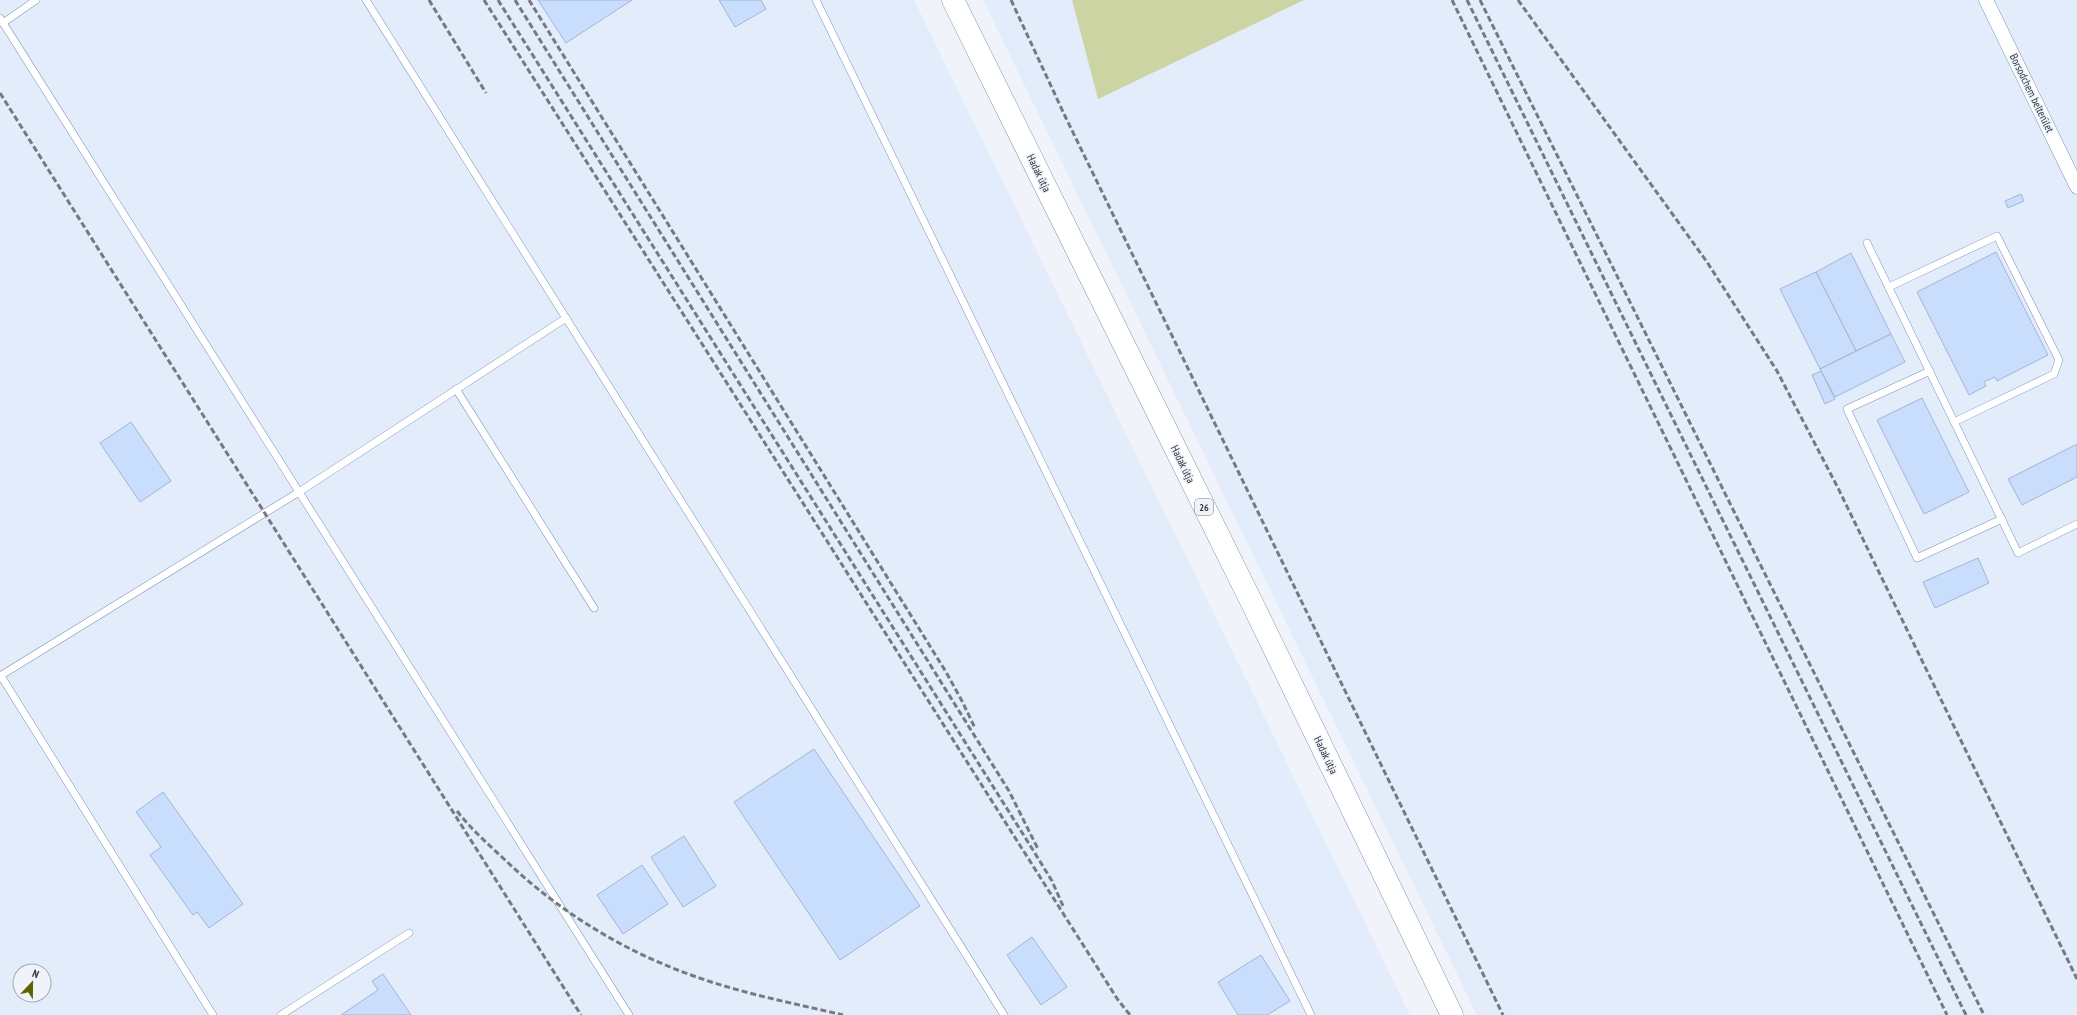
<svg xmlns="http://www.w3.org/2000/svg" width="2077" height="1015" viewBox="0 0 2077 1015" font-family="'PT Sans Narrow',sans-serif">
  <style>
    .built { fill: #e2ecfb; fill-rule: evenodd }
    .green { fill: #ccd4a3 }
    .building { fill: #c9defc; stroke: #a2b6d3 }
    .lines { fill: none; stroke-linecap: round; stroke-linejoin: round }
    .service-casing { stroke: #8195b0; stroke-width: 8 }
    .minor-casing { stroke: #8195b0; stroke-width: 15 }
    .primary-casing { stroke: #8195b0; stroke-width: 23 }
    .service { stroke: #fff; stroke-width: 7 }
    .minor { stroke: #fff; stroke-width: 14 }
    .primary { stroke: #fff; stroke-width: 22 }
    .rail { stroke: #737a83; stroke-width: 3; stroke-dasharray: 6 3; stroke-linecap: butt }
    .labels { text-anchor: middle; stroke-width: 3; stroke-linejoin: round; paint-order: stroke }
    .shield { fill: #f0f4fa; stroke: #687079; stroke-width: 1 }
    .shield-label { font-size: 10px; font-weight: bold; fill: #2e3742 }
    .street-label { font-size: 11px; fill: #2e3742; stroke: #f0f4fa }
  </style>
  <rect width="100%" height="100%" fill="#f0f4fa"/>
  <g class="built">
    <path d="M 0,0 L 914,0 L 1410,1015 L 0,1015 ZM 20,971 L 44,971 L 44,995 L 20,995 Z"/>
    <path d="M 983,0 L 1072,0 L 1098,98 L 1304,0 L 2077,0 L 2077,1015 L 1477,1015 Z"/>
  </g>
  <path class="green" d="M 1072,0 L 1304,0 L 1098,99 Z"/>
  <g class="building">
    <path d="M 538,0 L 632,0 L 566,43 Z"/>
    <path d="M 719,0 L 761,0 L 766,9 L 735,27 Z"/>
    <path d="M 2021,194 L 2024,201 L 2008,208 L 2005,201 Z"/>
    <path d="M 1996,252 L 2048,355 L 1997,381 L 1995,377 L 1984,382 L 1986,386 L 1969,395 L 1917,292 Z"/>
    <path d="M 1851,253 L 1891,334 L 1856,351 L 1816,272 Z"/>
    <path d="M 1816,272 L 1856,351 L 1820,369 L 1780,289 Z"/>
    <path d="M 1891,334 L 1905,362 L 1835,397 L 1820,369 Z"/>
    <path d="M 1821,371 L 1835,399 L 1825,404 L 1812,375 Z"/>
    <path d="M 1922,398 L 1969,492 L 1924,514 L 1877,420 Z"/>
    <path d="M 131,422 L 171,481 L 140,502 L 100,443 Z"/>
    <path d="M 2077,444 L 2077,477 L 2022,505 L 2008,479 Z"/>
    <path d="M 1978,558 L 1989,583 L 1935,608 L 1923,582 Z"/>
    <path d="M 814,749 L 920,906 L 840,960 L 734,802 Z"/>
    <path d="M 163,792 L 243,904 L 209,928 L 197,912 L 193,915 L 150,855 L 161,847 L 136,812 Z"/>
    <path d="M 684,836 L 716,886 L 683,907 L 651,857 Z"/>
    <path d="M 642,865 L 668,904 L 623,934 L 597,895 Z"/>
    <path d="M 1032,937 L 1067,987 L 1041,1005 L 1007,955 Z"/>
    <path d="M 1261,955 L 1290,1001 L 1267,1015 L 1238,1015 L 1218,982 Z"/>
    <path d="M 383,974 L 411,1015 L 341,1015 L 378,990 L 372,981 Z"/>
  </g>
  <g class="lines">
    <defs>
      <g id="service">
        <path d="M 366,0 L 1004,1015"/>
        <path d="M 816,0 L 1311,1015"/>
        <path d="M 0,18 L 629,1015"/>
        <path d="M 3,23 L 36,0"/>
        <path d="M 1867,243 L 2018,553 L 2077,524"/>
        <path d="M 1889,287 L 1997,236 L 2059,360 L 2054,374 L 1954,422"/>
        <path d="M 1930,371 L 1847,409 L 1917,558 L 2002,519"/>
        <path d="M 456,389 L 594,608"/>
        <path d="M 0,676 L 299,492 L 566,318"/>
        <path d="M 1,676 L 213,1015"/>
        <path d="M 281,1015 L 409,933"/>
      </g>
      <path id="minor" d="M 1986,0 L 2077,187"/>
      <path id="primary" d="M 953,0 L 1253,605 L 1452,1015"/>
    </defs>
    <use href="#service" class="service-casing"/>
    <use href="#minor" class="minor-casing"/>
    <use href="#primary" class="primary-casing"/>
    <use href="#service" class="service"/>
    <use href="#minor" class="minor"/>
    <use href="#primary" class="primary"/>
    <g class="rail">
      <path d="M 429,0 L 486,93"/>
      <path d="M 484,0 L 1118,1000 L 1130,1015"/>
      <path d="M 498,0 L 1033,850 L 1052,881 L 1063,906"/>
      <path d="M 515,0 L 1009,791 L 1038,849"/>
      <path d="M 529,0 L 946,672 L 962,701 L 975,728"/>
      <path d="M 1011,0 L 1065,116 L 1503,1015"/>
      <path d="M 1452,0 L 1947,1015"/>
      <path d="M 1467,0 L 1966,1015"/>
      <path d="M 1480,0 L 1984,1015"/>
      <path d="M 1518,0 L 1707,262 L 1777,371 L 1838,488 L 2077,979"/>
      <path d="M 0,93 L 581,1015"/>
      <path d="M 457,811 C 471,829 488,844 504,859 C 557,910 621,950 691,975 C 740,993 792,1003 843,1015"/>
    </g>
  </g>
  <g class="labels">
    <rect class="shield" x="1195" y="499" width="18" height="16" rx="3"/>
    <g class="shield-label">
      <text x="1204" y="511">26</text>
    </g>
    <g class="street-label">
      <text transform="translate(2032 93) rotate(64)" y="4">Borsodchem belterület</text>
      <text transform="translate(1039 173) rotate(64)" y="4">Hadak útja</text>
      <text transform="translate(1183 464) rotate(64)" y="4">Hadak útja</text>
      <text transform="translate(1326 755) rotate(64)" y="4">Hadak útja</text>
    </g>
  </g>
  <g transform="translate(32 983) rotate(22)"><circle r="19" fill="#f0f4fa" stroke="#a2a8b0"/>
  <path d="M0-3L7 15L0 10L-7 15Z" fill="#5c6301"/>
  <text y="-6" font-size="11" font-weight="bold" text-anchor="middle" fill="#2e3742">N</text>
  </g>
</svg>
